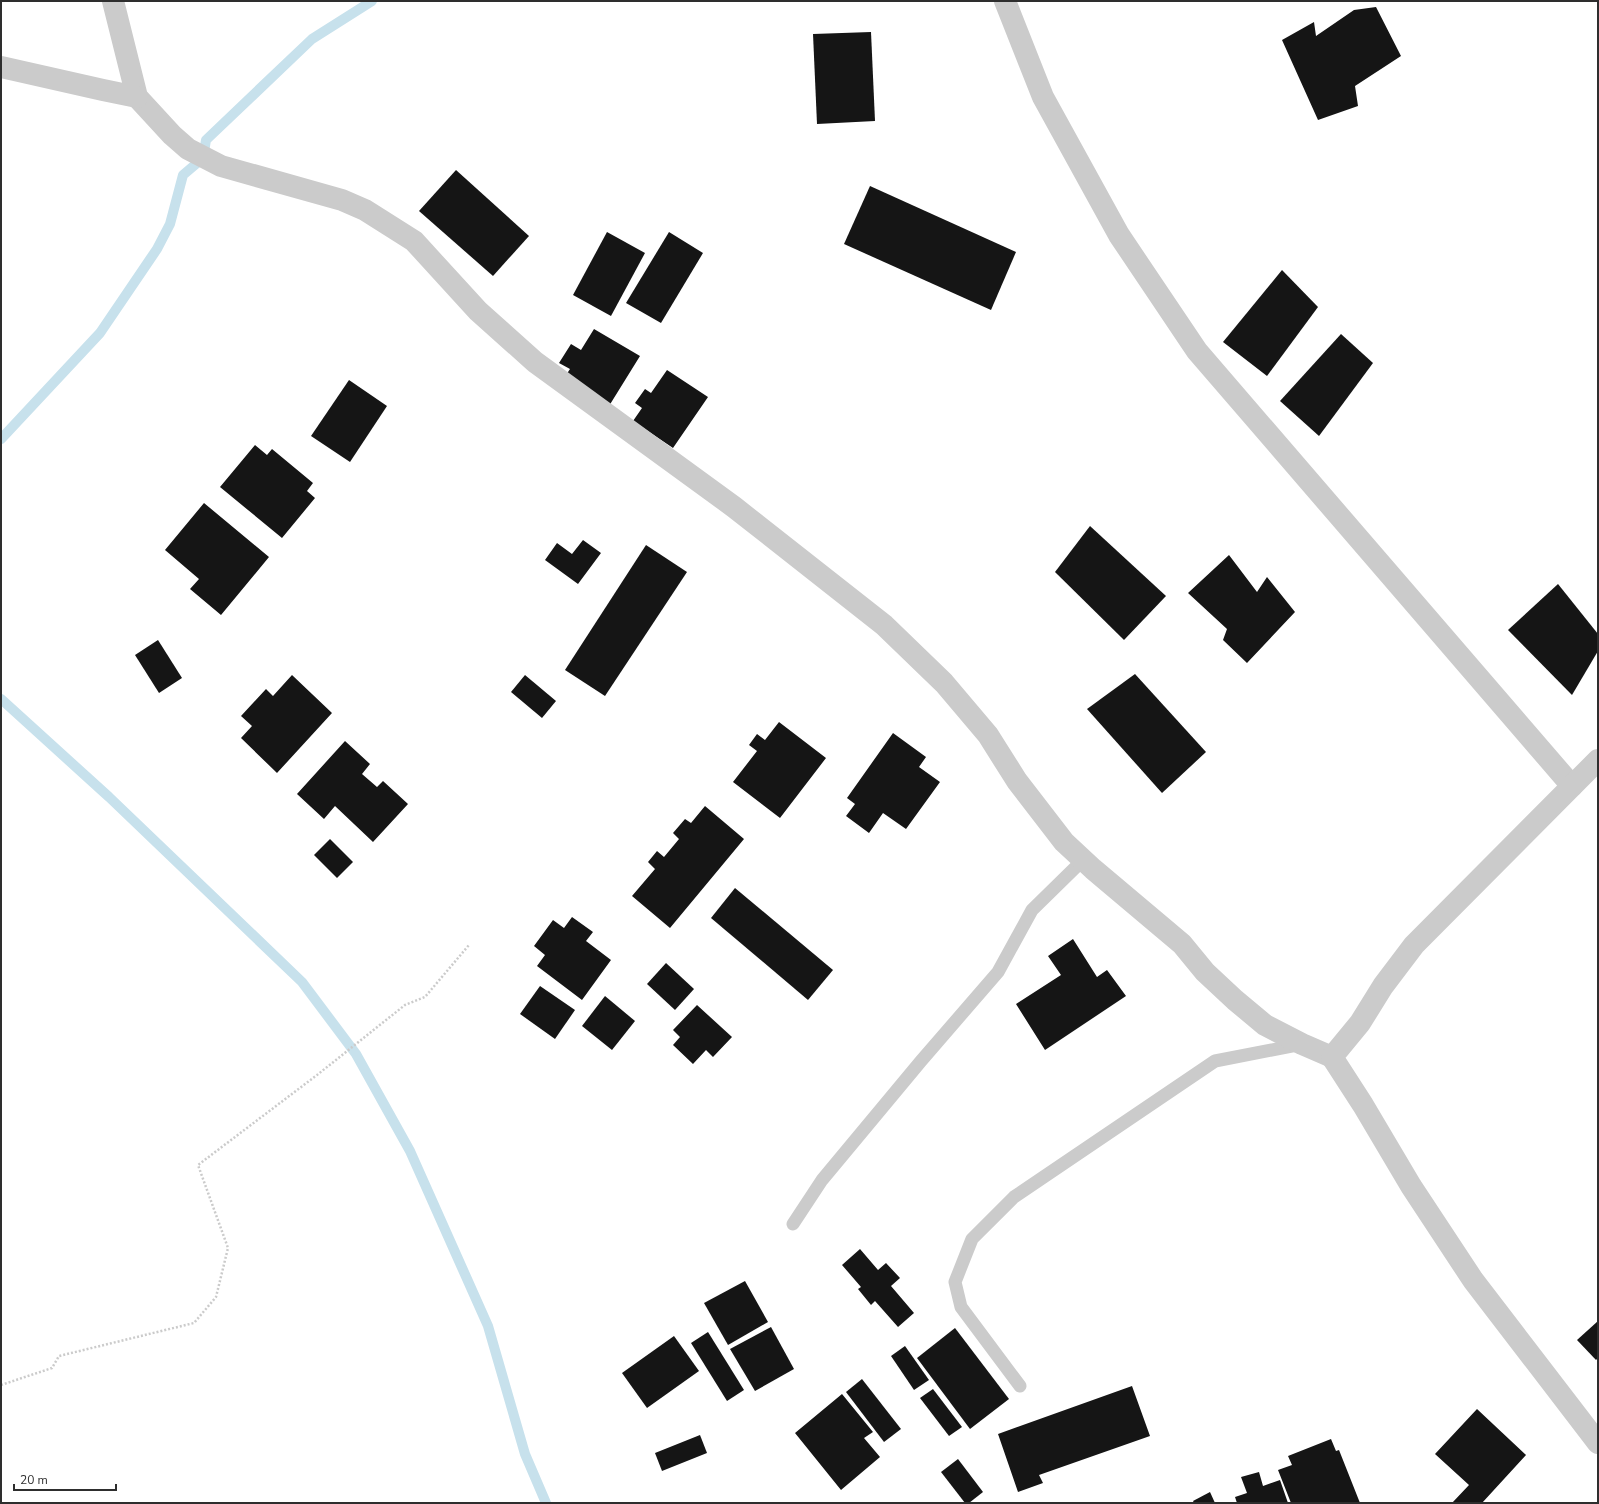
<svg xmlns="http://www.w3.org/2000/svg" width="1599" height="1504" viewBox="0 0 1599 1504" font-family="'Nunito Sans',sans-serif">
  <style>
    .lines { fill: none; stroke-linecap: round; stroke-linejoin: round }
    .stream { stroke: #c7e1ec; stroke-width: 10 }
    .building { fill: #151515 }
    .path { stroke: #cbcbcb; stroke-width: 2.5; stroke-dasharray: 2 2; stroke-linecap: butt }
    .service { stroke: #cbcbcb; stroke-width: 13 }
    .minor { stroke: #cbcbcb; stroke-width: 22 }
  </style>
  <rect width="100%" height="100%" fill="#fff"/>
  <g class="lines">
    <g class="stream">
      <path d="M 1,439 L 100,333 L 157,249 L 170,224 L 183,175 L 203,158 L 206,140 L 312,39 L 372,1"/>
      <path d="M 1,699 L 109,797 L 302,982 L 356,1054 L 410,1151 L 488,1326 L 525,1454 L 546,1503"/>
    </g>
  </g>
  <g class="building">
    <path d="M 1376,7 L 1401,56 L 1355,86 L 1358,106 L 1318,120 L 1282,40 L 1314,22 L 1316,36 L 1354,10 Z"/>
    <path d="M 871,32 L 875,121 L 817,124 L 813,34 Z"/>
    <path d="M 456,170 L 529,236 L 493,276 L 419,211 Z"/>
    <path d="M 870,186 L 1016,252 L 991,310 L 844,244 Z"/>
    <path d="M 607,232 L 645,253 L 611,316 L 573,295 Z"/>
    <path d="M 669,232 L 703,253 L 661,323 L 626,303 Z"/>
    <path d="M 1282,270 L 1318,307 L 1267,376 L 1223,342 Z"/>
    <path d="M 594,329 L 640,356 L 609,406 L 564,378 L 570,369 L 559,363 L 571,344 L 581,350 Z"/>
    <path d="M 1341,334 L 1373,363 L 1319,436 L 1280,401 Z"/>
    <path d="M 667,370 L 708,397 L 673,448 L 633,421 L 642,408 L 635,403 L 645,389 L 651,393 Z"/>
    <path d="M 349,380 L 387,406 L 350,462 L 311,436 Z"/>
    <path d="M 255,445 L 267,455 L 272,449 L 313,483 L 307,491 L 315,498 L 282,538 L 220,487 Z"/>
    <path d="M 204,503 L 269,557 L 221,615 L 190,589 L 199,579 L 165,550 Z"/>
    <path d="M 1090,526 L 1166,596 L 1124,640 L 1055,572 Z"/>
    <path d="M 583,540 L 601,553 L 578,584 L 545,560 L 557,543 L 572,554 Z"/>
    <path d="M 646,545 L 687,572 L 605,696 L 565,670 Z"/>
    <path d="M 1229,555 L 1257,592 L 1267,577 L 1295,612 L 1247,663 L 1223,640 L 1227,629 L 1188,593 Z"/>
    <path d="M 1558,584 L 1598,634 L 1598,651 L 1572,695 L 1508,630 Z"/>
    <path d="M 158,640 L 182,678 L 159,693 L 135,655 Z"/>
    <path d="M 1135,674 L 1206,752 L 1162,793 L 1087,709 Z"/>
    <path d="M 292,675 L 332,713 L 277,773 L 241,738 L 252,726 L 241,716 L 266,689 L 273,696 Z"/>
    <path d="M 525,675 L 556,701 L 542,718 L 511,692 Z"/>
    <path d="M 779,722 L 826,758 L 780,818 L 733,782 L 757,751 L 749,745 L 757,734 L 765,740 Z"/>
    <path d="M 893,733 L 926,757 L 919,767 L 940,782 L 906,829 L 883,813 L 869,833 L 846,816 L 855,804 L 847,798 Z"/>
    <path d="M 345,741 L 370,764 L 362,774 L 377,787 L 383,781 L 408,804 L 373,842 L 335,806 L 324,819 L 297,794 Z"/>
    <path d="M 705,806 L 744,839 L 670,928 L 632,896 L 655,869 L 648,862 L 657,851 L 664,857 L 679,839 L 673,833 L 685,819 L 691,823 Z"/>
    <path d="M 330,839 L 353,862 L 337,878 L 314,855 Z"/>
    <path d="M 735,888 L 833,970 L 808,1000 L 711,918 Z"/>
    <path d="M 572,917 L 593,932 L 586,941 L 611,960 L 582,1000 L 537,966 L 545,955 L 534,946 L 553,920 L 564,928 Z"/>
    <path d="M 1073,939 L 1097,977 L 1107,970 L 1126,996 L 1045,1050 L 1016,1004 L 1061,975 L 1048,956 Z"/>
    <path d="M 666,963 L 694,989 L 675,1010 L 647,984 Z"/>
    <path d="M 540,986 L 575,1010 L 555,1039 L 520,1014 Z"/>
    <path d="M 605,996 L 635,1021 L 612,1050 L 582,1026 Z"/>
    <path d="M 697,1005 L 732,1037 L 713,1057 L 706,1050 L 693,1064 L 673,1045 L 680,1037 L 673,1030 Z"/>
    <path d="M 860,1249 L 878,1270 L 886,1263 L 900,1278 L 891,1286 L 914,1313 L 898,1327 L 875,1301 L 871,1305 L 858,1289 L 861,1287 L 842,1265 Z"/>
    <path d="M 745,1281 L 768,1322 L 728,1345 L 704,1303 Z"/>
    <path d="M 1598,1321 L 1598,1358 L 1596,1360 L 1577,1340 Z"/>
    <path d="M 771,1327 L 794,1369 L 755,1391 L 730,1349 Z"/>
    <path d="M 955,1328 L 1009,1399 L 970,1429 L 917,1358 Z"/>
    <path d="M 708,1332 L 744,1390 L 727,1401 L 691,1343 Z"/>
    <path d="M 674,1336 L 699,1371 L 647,1408 L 622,1373 Z"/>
    <path d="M 905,1346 L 929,1380 L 914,1390 L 891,1356 Z"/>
    <path d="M 862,1379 L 901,1429 L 884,1442 L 846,1392 Z"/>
    <path d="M 1132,1386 L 1150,1436 L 1039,1475 L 1043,1483 L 1018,1492 L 998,1434 Z"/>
    <path d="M 933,1389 L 962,1427 L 949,1436 L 920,1398 Z"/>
    <path d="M 842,1394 L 873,1432 L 864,1438 L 880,1457 L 841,1490 L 795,1433 Z"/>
    <path d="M 1477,1409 L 1526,1455 L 1482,1503 L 1452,1503 L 1469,1485 L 1435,1454 Z"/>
    <path d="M 700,1435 L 707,1453 L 662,1471 L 655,1453 Z"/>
    <path d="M 1331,1439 L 1336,1451 L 1339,1450 L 1360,1503 L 1291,1503 L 1278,1470 L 1292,1465 L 1288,1456 Z"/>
    <path d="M 958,1459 L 983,1492 L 969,1503 L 965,1503 L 941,1472 Z"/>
    <path d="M 1259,1472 L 1263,1486 L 1280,1480 L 1288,1503 L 1237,1503 L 1235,1497 L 1247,1493 L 1241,1477 Z"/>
    <path d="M 1210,1492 L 1215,1503 L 1194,1503 L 1193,1501 Z"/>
  </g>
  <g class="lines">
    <path class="path" d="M 1,1385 L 52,1368 L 59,1356 L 194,1323 L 216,1297 L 228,1248 L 198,1165 L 317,1075 L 405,1005 L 425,997 L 469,945"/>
    <g class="service">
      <path d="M 793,1224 L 822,1180 L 921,1061 L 998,972 L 1032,910 L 1083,860"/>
      <path d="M 1020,1386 L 961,1307 L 955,1282 L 972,1239 L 1014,1197 L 1215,1061 L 1302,1044"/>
    </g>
    <g class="minor">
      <path d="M 113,1 L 137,97 L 172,135 L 188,149 L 221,166 L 342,200 L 365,210 L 414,241 L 478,311 L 535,362 L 734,507 L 884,625 L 944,683 L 988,735 L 1017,781 L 1064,842 L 1093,869 L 1182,944 L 1205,972 L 1235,1000 L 1265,1025 L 1302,1044 L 1332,1057"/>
      <path d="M 1005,1 L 1043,97 L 1119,235 L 1197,351 L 1572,786"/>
      <path d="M 1,67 L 103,90 L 137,97"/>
      <path d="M 1598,760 L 1414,945 L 1383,986 L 1360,1023 L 1332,1057 L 1363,1105 L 1411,1186 L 1473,1280 L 1598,1443"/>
    </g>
  </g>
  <rect width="1599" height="1504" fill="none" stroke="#2e2e2e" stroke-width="4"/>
  <path d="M14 1484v6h102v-6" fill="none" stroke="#2e2e2e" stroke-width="2"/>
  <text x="20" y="1484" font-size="12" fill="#2e2e2e" stroke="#ffffff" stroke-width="3" paint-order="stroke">20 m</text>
</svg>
